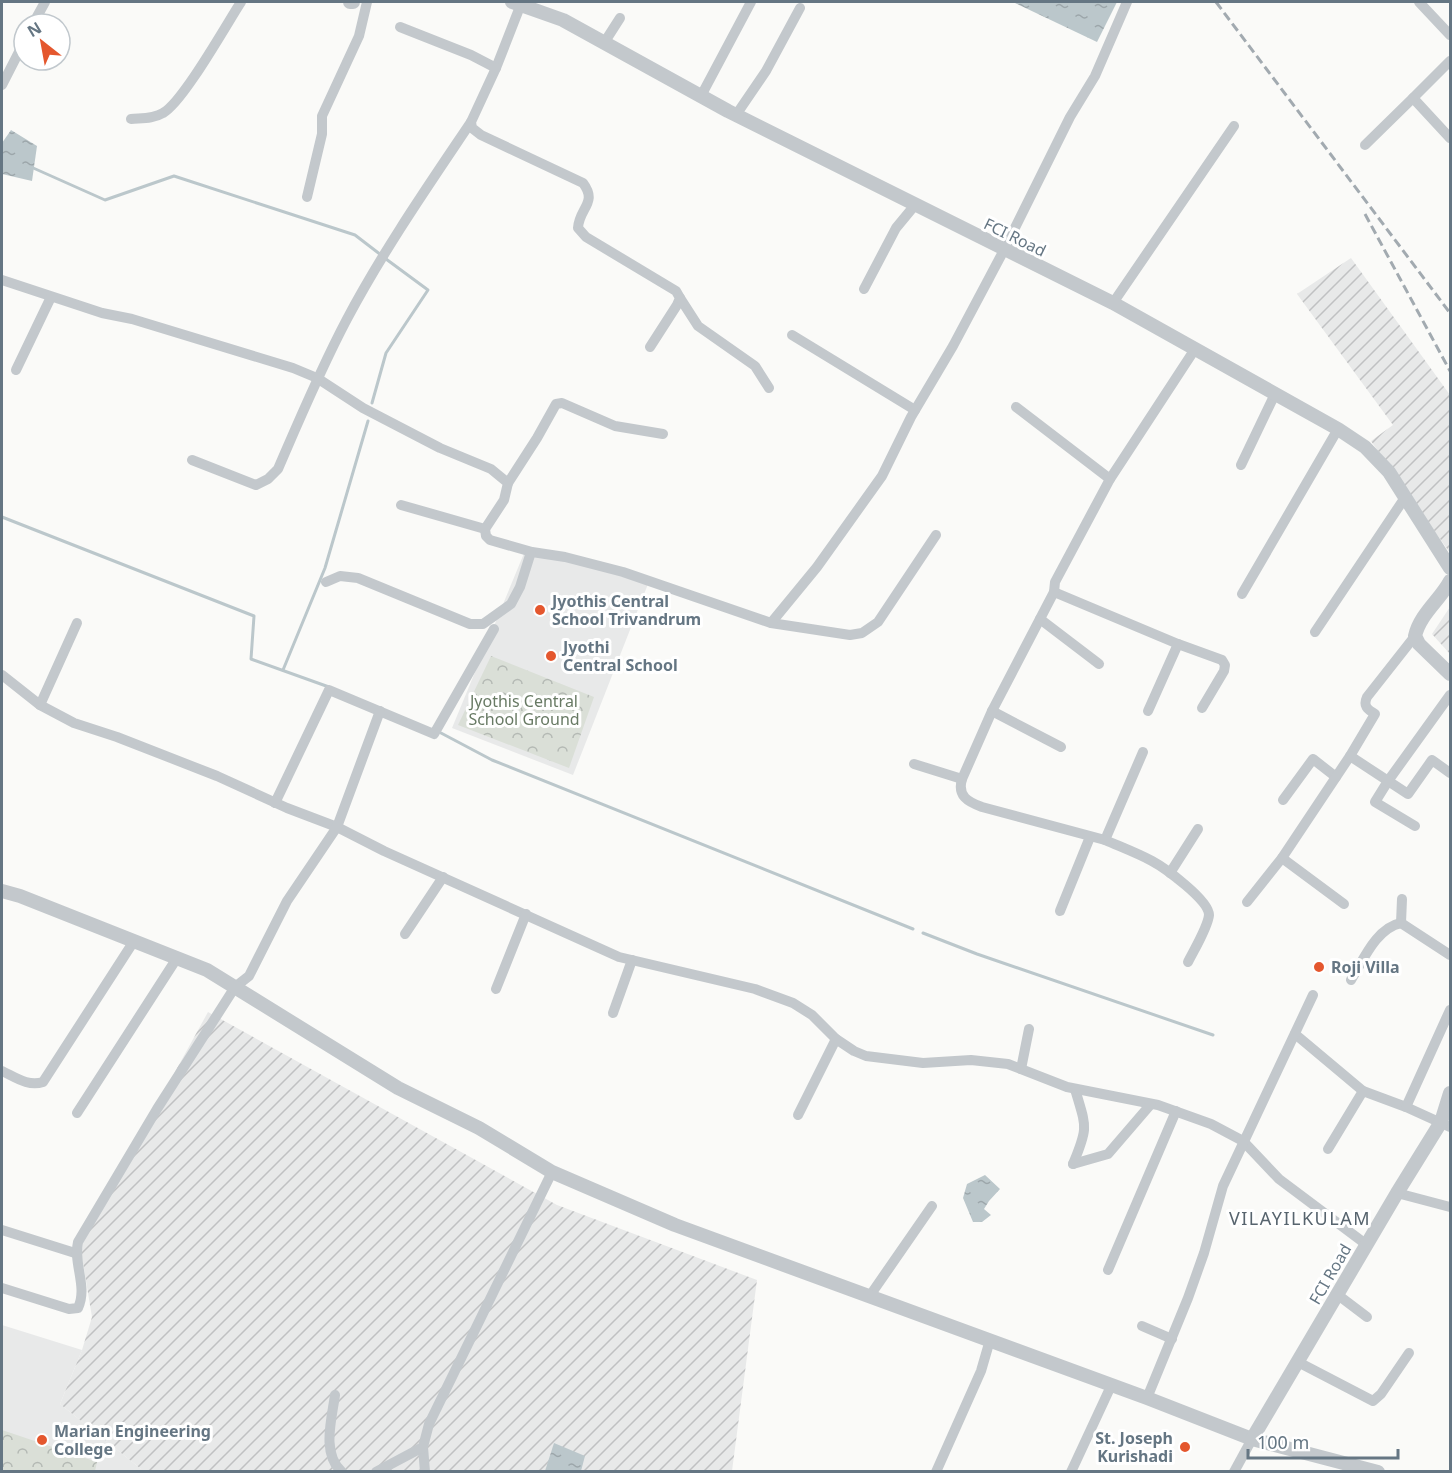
<svg xmlns="http://www.w3.org/2000/svg" width="1452" height="1473" viewBox="0 0 1452 1473" font-family="'Noto Sans',sans-serif">
  <style>
    .built { fill: #e8e9e9 }
    .industrial { fill: url(#industrial-furrows) }
    .forest { fill: url(#forest-crowns) }
    .water { fill: url(#water-ripples) }
    .lines { fill: none; stroke-linecap: round; stroke-linejoin: round }
    .stream { stroke: #bbc7cb; stroke-width: 3 }
    .minor { stroke: #c3c8cc; stroke-width: 10 }
    .tertiary { stroke: #c3c8cc; stroke-width: 14 }
    .rail { stroke: #a2aab0; stroke-width: 3; stroke-dasharray: 9 4.5; stroke-linecap: butt }
    .poi-dot { fill: #e4572e; stroke: #fff; stroke-width: 2 }
    .labels { text-anchor: middle; stroke-width: 6; stroke-linejoin: round; paint-order: stroke }
    .street-label { font-size: 16px; fill: #657683; stroke: #fff }
    .poi-label { font-size: 16px; font-weight: bold; fill: #657683; stroke: #fff; text-anchor: start }
    .park-label { font-size: 16px; fill: #687a64; stroke: #fff }
    .neighbourhood-label { font-size: 18px; letter-spacing: 1.5px; fill: #57646e; stroke: #fff }
  </style>
  <defs>
    <pattern id="industrial-furrows" width="10" height="10" patternUnits="userSpaceOnUse" patternTransform="scale(1.5)"><rect width="10" height="10" fill="#e8e9e9"/><path d="M-1 1l2-2M0 10L10 0M9 11l2-2" fill="none" stroke="#c0c1c2"/></pattern>
    <pattern id="forest-crowns" width="20" height="18" patternUnits="userSpaceOnUse" patternTransform="scale(1.5)"><rect width="20" height="18" fill="#dadfd7"/><path d="M2 6a3 3 0 1 1 6 0M12 15a3 3 0 1 1 6 0" fill="none" stroke="#b4b9b4"/></pattern>
    <pattern id="water-ripples" width="26" height="14" patternUnits="userSpaceOnUse" patternTransform="scale(1.5)"><rect width="26" height="14" fill="#bbc7cb"/><path d="M2 4q2-2 4 0t4 0M15 11q2-2 4 0t4 0" fill="none" stroke="#9ca6aa"/></pattern>
  </defs>
  <rect width="100%" height="100%" fill="#fafaf8"/>
  <g class="built">
    <path d="M 527,546 L 648,584 L 573,775 L 452,728 Z"/>
    <path d="M 2,1325 L 82,1350 L 60,1404 L 141,1469 L 141,1471 L 2,1471 Z"/>
  </g>
  <g class="industrial">
    <path d="M 1351,258 L 1450,395 L 1450,553 L 1371,441 L 1393,425 L 1297,294 Z"/>
    <path d="M 1450,607 L 1450,654 L 1432,634 Z"/>
    <path d="M 208,1012 L 557,1205 L 757,1280 L 732,1471 L 141,1471 L 141,1469 L 60,1404 L 82,1350 L 92,1317 L 83,1263 L 78,1248 Z"/>
  </g>
  <g class="forest">
    <path d="M 491,656 L 594,697 L 569,768 L 458,725 Z"/>
    <path d="M 2,1430 L 97,1462 L 95,1471 L 2,1471 Z"/>
  </g>
  <g class="water">
    <path d="M 1013,2 L 1117,2 L 1097,42 Z"/>
    <path d="M 11,130 L 37,146 L 32,181 L 2,174 L 2,143 Z"/>
    <path d="M 985,1175 L 1000,1189 L 989,1201 L 984,1209 L 991,1215 L 982,1222 L 973,1222 L 963,1198 L 967,1184 Z"/>
    <path d="M 554,1443 L 585,1456 L 581,1471 L 545,1471 Z"/>
  </g>
  <g class="lines">
    <g class="stream">
      <path d="M 31,167 L 105,200 L 174,176 L 355,235 L 381,255"/>
      <path d="M 372,403 L 386,353 L 428,290 L 386,259"/>
      <path d="M 2,517 L 254,616 L 251,659 L 329,687"/>
      <path d="M 283,670 L 325,568 L 368,421"/>
      <path d="M 441,733 L 492,760 L 913,929"/>
      <path d="M 923,933 L 977,954 L 1213,1035"/>
    </g>
    <g class="minor">
      <path d="M 1419,2 L 1450,35"/>
      <path d="M 521,4 L 496,68 L 471,122 L 472,128 L 481,135 L 583,183 C 598,203 579,208 578,228 L 586,237 L 676,291 L 680,298 L 677,305 L 650,347"/>
      <path d="M 33,24 L 45,2"/>
      <path d="M 400,27 L 471,55 L 496,68"/>
      <path d="M 604,43 L 620,18"/>
      <path d="M 1450,61 L 1413,98 L 1450,138"/>
      <path d="M 2,85 L 24,42"/>
      <path d="M 701,96 L 751,2"/>
      <path d="M 736,115 L 766,71 L 800,8"/>
      <path d="M 131,119 C 142,118 153,119 163,113 C 183,102 226,25 241,2"/>
      <path d="M 1365,145 L 1413,98"/>
      <path d="M 307,197 L 322,134 L 322,116 L 359,36 L 367,2"/>
      <path d="M 2,280 L 102,313 L 132,319 L 293,368 L 317,378 L 363,408 L 440,448 L 491,469 L 508,483 L 504,500 L 485,529 L 486,536 L 490,540 L 532,552 L 565,557 L 623,572 L 771,623 L 850,635 L 862,633 L 878,622 L 936,535"/>
      <path d="M 864,289 L 896,228 L 915,205"/>
      <path d="M 680,298 L 698,326 L 755,366 L 769,388"/>
      <path d="M 1113,303 L 1234,126"/>
      <path d="M 792,335 L 915,410"/>
      <path d="M 16,370 L 51,297"/>
      <path d="M 1016,407 L 1110,479"/>
      <path d="M 192,460 L 256,485 L 268,479 L 278,469 C 300,418 321,368 347,319 C 383,251 428,186 471,122"/>
      <path d="M 1241,465 L 1275,394"/>
      <path d="M 508,483 L 537,438 L 556,404 L 562,403 L 615,426 L 663,434"/>
      <path d="M 401,505 L 485,529"/>
      <path d="M 326,582 L 340,576 L 358,578 L 470,624 L 483,624 L 511,604 L 520,587 L 531,552"/>
      <path d="M 1054,592 L 1178,644 L 1222,660 L 1225,665 L 1224,671 L 1202,708"/>
      <path d="M 1242,594 L 1338,429"/>
      <path d="M 1040,619 L 1099,664"/>
      <path d="M 771,623 L 817,567 L 882,476 L 911,417 L 953,346 L 1004,250 L 1070,117 L 1095,76 L 1127,2"/>
      <path d="M 1315,632 L 1406,496"/>
      <path d="M 2,675 L 40,705 L 74,723 L 117,737 L 217,776 L 287,808 L 337,827 L 384,851 L 619,957 L 755,989 L 793,1003 L 812,1015 L 836,1039 L 854,1051 L 866,1056 L 923,1063 L 971,1060 L 1008,1064 L 1067,1087 L 1158,1105 L 1211,1124 L 1243,1141 L 1279,1179 L 1367,1245"/>
      <path d="M 40,705 L 77,623"/>
      <path d="M 992,711 L 1061,747"/>
      <path d="M 1148,711 L 1178,644"/>
      <path d="M 1143,752 L 1105,840 L 982,807 C 968,802 957,796 962,779 L 992,711 L 1054,592 L 1055,582 L 1110,479 L 1195,349"/>
      <path d="M 1350,756 L 1375,714 C 1367,709 1363,706 1367,697 L 1415,636"/>
      <path d="M 914,764 L 962,779"/>
      <path d="M 1283,800 L 1313,759 L 1336,777"/>
      <path d="M 275,803 L 329,690 L 434,734 L 494,629"/>
      <path d="M 1415,826 L 1375,802 L 1388,781 L 1450,695"/>
      <path d="M 1105,840 C 1121,847 1137,853 1152,861 C 1165,868 1209,900 1209,915 C 1208,927 1194,950 1188,962"/>
      <path d="M 1282,858 L 1344,904"/>
      <path d="M 1170,873 L 1198,829"/>
      <path d="M 1247,902 L 1282,858 L 1350,756 L 1408,794 L 1432,760 L 1450,773"/>
      <path d="M 1060,911 L 1090,837"/>
      <path d="M 1401,923 L 1402,899"/>
      <path d="M 405,934 L 443,877"/>
      <path d="M 1351,980 C 1363,961 1376,928 1401,923 L 1450,955"/>
      <path d="M 496,989 L 526,914"/>
      <path d="M 613,1013 L 632,960"/>
      <path d="M 1295,1034 L 1363,1091 L 1406,1107 L 1450,1127"/>
      <path d="M 1021,1069 L 1029,1029"/>
      <path d="M 2,1071 C 15,1077 28,1087 43,1082 L 134,941"/>
      <path d="M 1406,1107 L 1450,1010"/>
      <path d="M 77,1113 L 177,958"/>
      <path d="M 798,1115 L 836,1039"/>
      <path d="M 1328,1149 L 1363,1091"/>
      <path d="M 1073,1164 L 1108,1154 L 1151,1104"/>
      <path d="M 1073,1164 C 1089,1126 1086,1127 1075,1089"/>
      <path d="M 1397,1193 L 1450,1207"/>
      <path d="M 2,1230 L 75,1253"/>
      <path d="M 1108,1270 L 1176,1111"/>
      <path d="M 2,1288 L 69,1309 L 78,1308 C 88,1287 73,1264 78,1242 L 157,1109 L 235,987 L 249,976 L 287,901 L 337,827 L 380,711"/>
      <path d="M 1338,1295 L 1367,1317"/>
      <path d="M 869,1297 L 932,1206"/>
      <path d="M 1142,1326 L 1172,1339"/>
      <path d="M 1298,1362 L 1373,1401 L 1381,1394 L 1409,1353"/>
      <path d="M 335,1395 C 332,1418 321,1454 342,1472"/>
      <path d="M 1147,1398 L 1188,1298 L 1204,1253 L 1223,1186 L 1313,995"/>
      <path d="M 423,1447 L 425,1472"/>
      <path d="M 376,1472 L 423,1447 L 429,1424 L 552,1172"/>
      <path d="M 936,1472 L 981,1371 L 990,1340"/>
      <path d="M 1071,1472 L 1111,1386"/>
      <path d="M 1234,1472 L 1252,1439"/>
    </g>
    <g class="tertiary">
      <path d="M 350,2 L 353,2"/>
      <path d="M 512,2 L 563,20 L 728,111 L 1113,303 L 1338,429 L 1365,447 L 1389,472 L 1450,568"/>
      <path d="M 1450,581 C 1440,600 1420,614 1415,636 L 1419,644 L 1450,674"/>
      <path d="M 2,891 L 20,896 L 207,970 L 398,1088 L 479,1128 L 552,1172 L 675,1225 L 1147,1398 L 1252,1439 L 1378,1472"/>
      <path d="M 1252,1439 L 1397,1193 L 1441,1122 L 1450,1093"/>
    </g>
    <g class="rail">
      <path d="M 1216,2 L 1450,313"/>
      <path d="M 1365,214 L 1450,371"/>
    </g>
  </g>
  <g class="poi-dot">
    <circle cx="540" cy="610" r="6"/>
    <circle cx="551" cy="656" r="6"/>
    <circle cx="1319" cy="967" r="6"/>
    <circle cx="42" cy="1440" r="6"/>
    <circle cx="1185" cy="1447" r="6"/>
  </g>
  <g class="labels">
    <g class="street-label">
      <text transform="translate(1015 237) rotate(26)" y="6">FCI Road</text>
      <text transform="translate(1330 1274) rotate(-60)" y="6">FCI Road</text>
    </g>
    <g class="poi-label">
      <text x="552" y="607">Jyothis Central<tspan x="552" dy="18">School Trivandrum</tspan></text>
      <text x="563" y="653">Jyothi<tspan x="563" dy="18">Central School</tspan></text>
      <text x="1331" y="973">Roji Villa</text>
      <text x="54" y="1437">Marian Engineering<tspan x="54" dy="18">College</tspan></text>
      <text x="1173" y="1444" text-anchor="end">St. Joseph<tspan x="1173" dy="18">Kurishadi</tspan></text>
    </g>
    <g class="park-label">
      <text x="524" y="707">Jyothis Central<tspan x="524" dy="18">School Ground</tspan></text>
    </g>
    <g class="neighbourhood-label">
      <text x="1300" y="1225">VILAYILKULAM</text>
    </g>
  </g>
  <rect width="1452" height="1473" fill="none" stroke="#657683" stroke-width="6"/>
  <g transform="translate(42 42) rotate(329)"><circle r="28" fill="#ffffff" stroke="#c1c8cd" stroke-width="1.5"/>
  <path d="M0-4.5L10 22L0 15L-10 22Z" fill="#e4572e"/>
  <text y="-9" font-size="16" font-weight="bold" text-anchor="middle" fill="#657683">N</text>
  </g>
  <path d="M1248 1449v9h150v-9" fill="none" stroke="#657683" stroke-width="3"/>
  <text x="1257" y="1449" font-size="18" fill="#657683" stroke="#ffffff" stroke-width="4.5" paint-order="stroke">100 m</text>
</svg>
